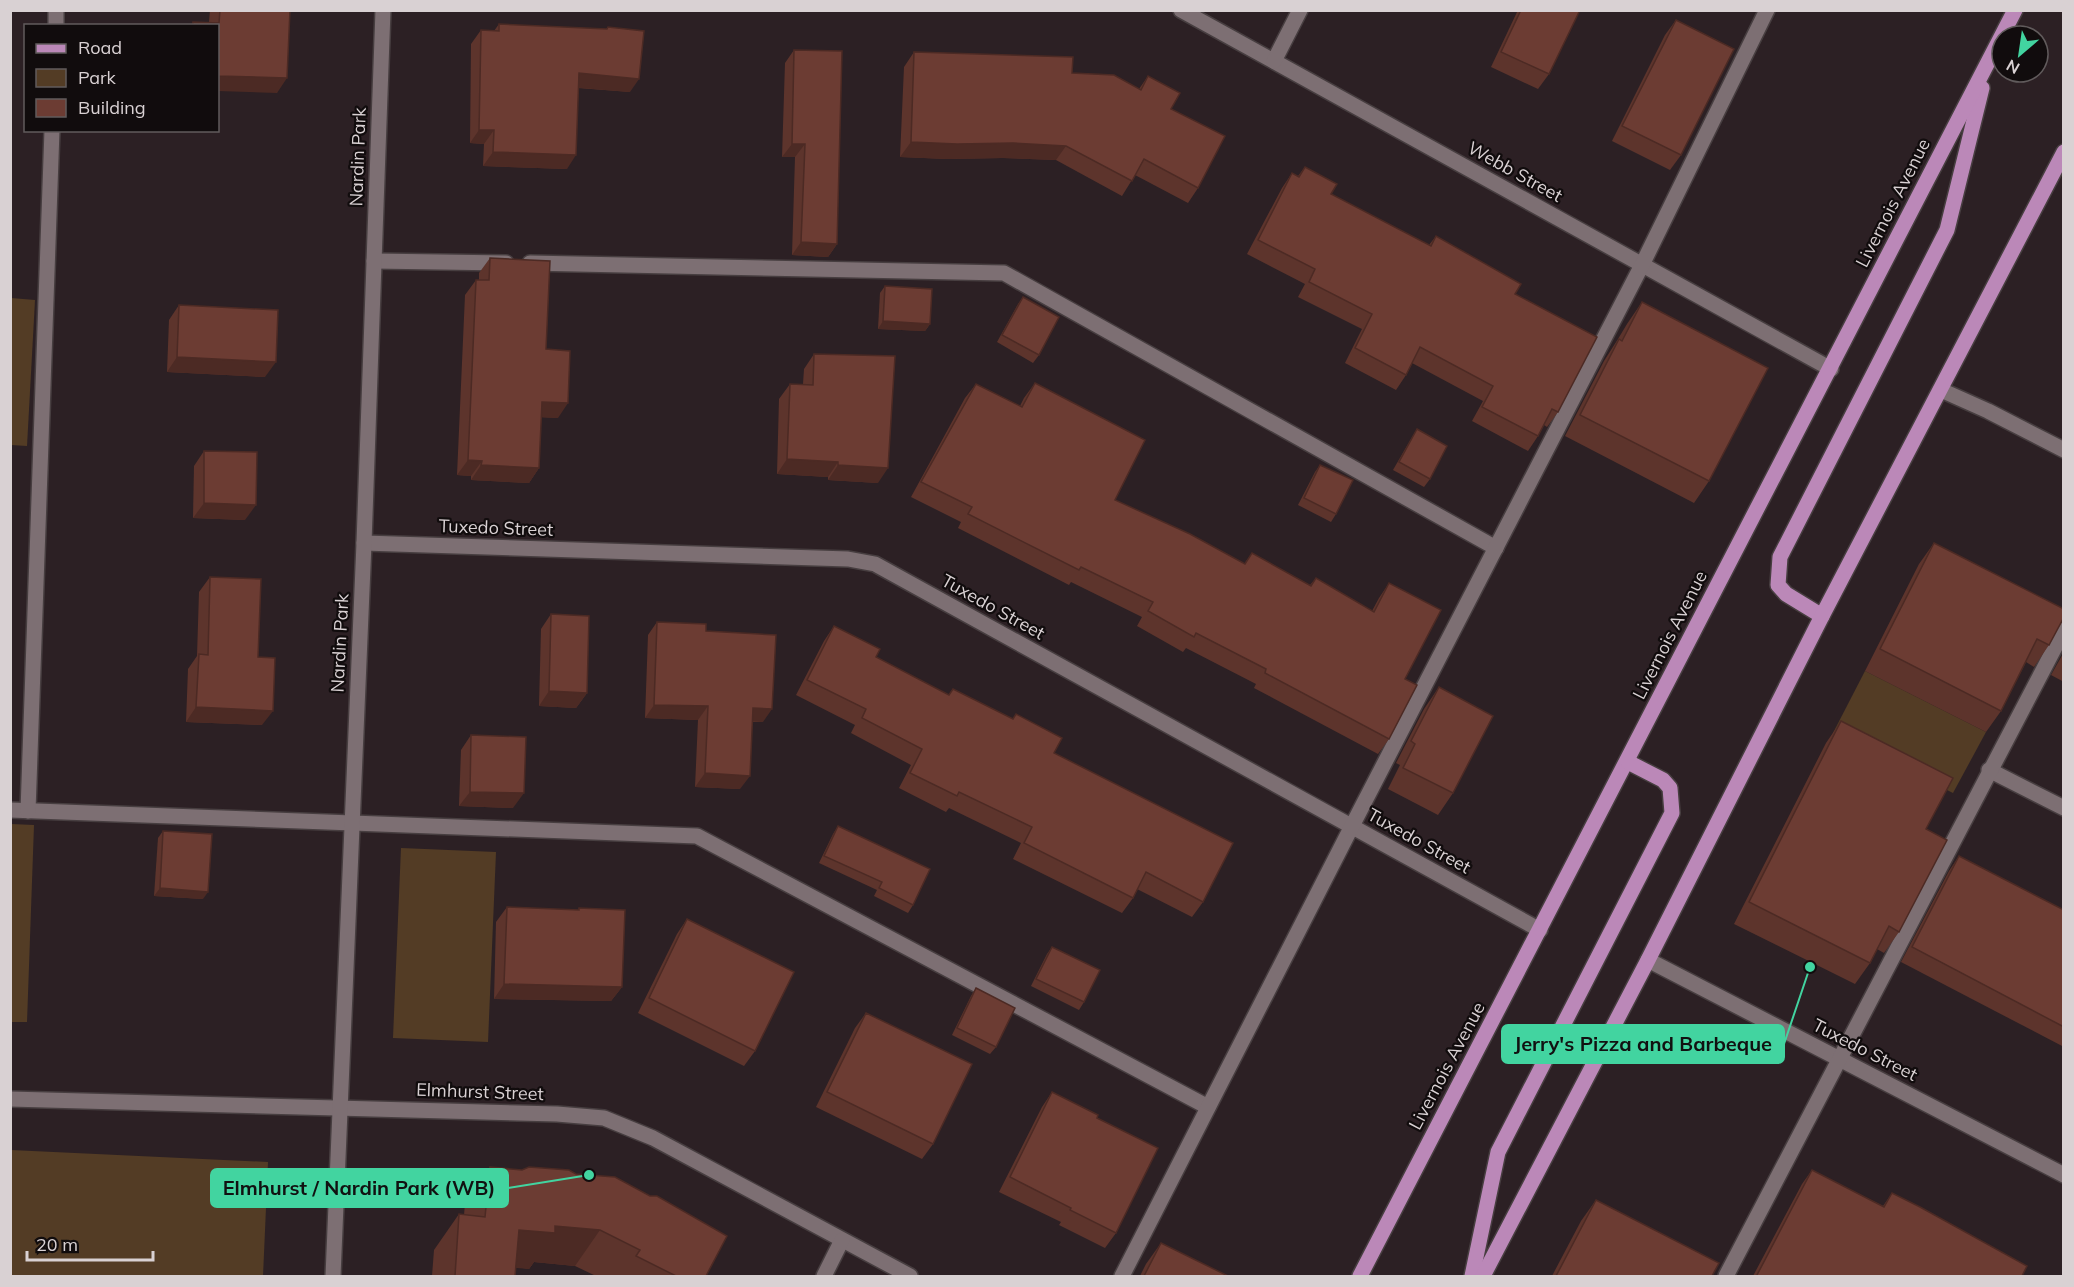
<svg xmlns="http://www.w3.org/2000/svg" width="2074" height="1287" viewBox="0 0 2074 1287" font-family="Mulish,sans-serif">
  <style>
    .green { fill: #533c25 }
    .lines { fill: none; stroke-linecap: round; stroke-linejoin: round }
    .minor-casing { stroke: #473e40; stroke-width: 18 }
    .major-casing { stroke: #473e40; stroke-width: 18 }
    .minor { stroke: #7d6f73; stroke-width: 15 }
    .major { stroke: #bb88b8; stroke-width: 15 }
    .wall { fill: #5d342c }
    .shaded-wall { fill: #4c2a24 }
    .building { fill: #6c3c33; stroke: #4c2a24; stroke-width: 1.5 }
    .labels { text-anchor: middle; stroke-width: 4.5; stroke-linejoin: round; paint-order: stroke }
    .street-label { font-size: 18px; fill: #d9d1d3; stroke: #110c0d }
    .leader { fill: none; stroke: #42d4a0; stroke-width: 2 }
    .callout-dot { fill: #42d4a0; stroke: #110c0d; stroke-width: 2 }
    .callout { fill: #42d4a0; stroke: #42d4a0; stroke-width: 2 }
    .callout-label { font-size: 20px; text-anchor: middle; font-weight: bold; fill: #111 }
  </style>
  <rect width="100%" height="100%" fill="#2c2024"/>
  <g class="green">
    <path d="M 11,298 L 35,300 L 27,446 L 11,445 Z"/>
    <path d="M 1865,671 L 1986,732 L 1953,793 L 1833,733 Z"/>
    <path d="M 11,824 L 34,825 L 27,1022 L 11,1022 Z"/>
    <path d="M 401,848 L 496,852 L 488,1042 L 393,1038 Z"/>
    <path d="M 11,1150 L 268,1162 L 263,1276 L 11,1276 Z"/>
  </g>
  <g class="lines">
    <defs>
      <g id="minor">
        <path d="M 1181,10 L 1831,369"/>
        <path d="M 56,26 L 56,10"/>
        <path d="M 1274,61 L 1300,10"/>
        <path d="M 374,261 L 506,263"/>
        <path d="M 530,263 L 1004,273 L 1496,548"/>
        <path d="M 1941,390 L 1988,411 L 2064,450"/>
        <path d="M 364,543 L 848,559 L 875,564 L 1540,930"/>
        <path d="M 1989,770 L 2064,808"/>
        <path d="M 10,810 L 697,836 L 1208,1107"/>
        <path d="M 28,811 L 52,130"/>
        <path d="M 1648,960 L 2064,1175"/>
        <path d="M 10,1099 L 557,1114 L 604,1118 L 653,1138 L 910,1276"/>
        <path d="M 333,1276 L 364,543 L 383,10"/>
        <path d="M 824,1276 L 842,1240"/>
        <path d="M 1122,1276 L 1352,826 L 1642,265 L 1767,10"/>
        <path d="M 1726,1276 L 2064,630"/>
      </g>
      <g id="major">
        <path d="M 1822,616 L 1786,594 L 1778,585 L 1780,557 L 1947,230 L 1982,88"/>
        <path d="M 1360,1276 L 2015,10"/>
        <path d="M 1472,1276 L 1498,1152 L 1672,813 L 1670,788 L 1663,780 L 1628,762"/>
        <path d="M 1483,1276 L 1648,960 L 1822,616 L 2064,152"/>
      </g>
    </defs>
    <use href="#minor" class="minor-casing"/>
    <use href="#major" class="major-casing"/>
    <use href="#minor" class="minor"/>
    <use href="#major" class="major"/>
  </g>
  <g class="wall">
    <path d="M 210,10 L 290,10 L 277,93 L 218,26 L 190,26 L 193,22 L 209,22 Z"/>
    <path d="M 1518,10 L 1580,10 L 1549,74 L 1538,89 L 1491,67 Z"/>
    <path d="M 1676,20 L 1681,155 L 1670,170 L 1612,141 L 1665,35 Z"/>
    <path d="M 499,24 L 606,29 L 608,27 L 630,92 L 578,88 L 567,169 L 483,166 L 484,144 L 470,143 L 471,44 L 481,30 L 494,31 Z"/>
    <path d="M 794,50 L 837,244 L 828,257 L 792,255 L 795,157 L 782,157 L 785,63 Z"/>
    <path d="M 914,52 L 1072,73 L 1139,89 L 1148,76 L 1171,109 L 1198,188 L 1188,203 L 1135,175 L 1122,196 L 1056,160 L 1003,158 L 947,159 L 900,157 L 904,67 Z"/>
    <path d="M 1305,167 L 1331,194 L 1429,245 L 1436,236 L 1515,294 L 1558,412 L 1547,427 L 1544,425 L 1538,436 L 1528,451 L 1472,421 L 1483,401 L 1412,363 L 1406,375 L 1396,390 L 1345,363 L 1362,329 L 1298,297 L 1305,284 L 1247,254 L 1282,188 L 1292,173 L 1298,176 Z"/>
    <path d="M 490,258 L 546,349 L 558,418 L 541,417 L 539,468 L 529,483 L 471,480 L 471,476 L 457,475 L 465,295 L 476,280 L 479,280 L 479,273 Z"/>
    <path d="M 885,286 L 930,324 L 925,331 L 878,329 L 880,293 Z"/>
    <path d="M 1023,297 L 1039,355 L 1033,363 L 997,342 L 1018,304 Z"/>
    <path d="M 1642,302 L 1709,481 L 1694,503 L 1565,436 L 1604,361 L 1618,339 L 1627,324 Z"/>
    <path d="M 179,305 L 265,377 L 167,372 L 169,320 Z"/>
    <path d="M 814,354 L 878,483 L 828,480 L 828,477 L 777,474 L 779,399 L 790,384 L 803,384 L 804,369 Z"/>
    <path d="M 1035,383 L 1115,500 L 1244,564 L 1252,553 L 1310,585 L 1316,578 L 1372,611 L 1379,598 L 1389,583 L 1405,679 L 1389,739 L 1378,754 L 1254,688 L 1256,684 L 1186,648 L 1183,652 L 1137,626 L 1142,617 L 1071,582 L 1069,585 L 958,528 L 961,522 L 911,497 L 965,398 L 976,384 L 1020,406 L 1024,398 Z"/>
    <path d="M 1417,429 L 1430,479 L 1424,487 L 1393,470 L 1412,437 Z"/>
    <path d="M 204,451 L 245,520 L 193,518 L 194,466 Z"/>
    <path d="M 1320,465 L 1336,514 L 1331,522 L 1298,505 L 1315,472 Z"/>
    <path d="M 1934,543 L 2049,645 L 2034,667 L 2026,662 L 2001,711 L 1986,732 L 1865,671 L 1919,564 Z"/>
    <path d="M 210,577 L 258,657 L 262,725 L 186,722 L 188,669 L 197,656 L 199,592 Z"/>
    <path d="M 551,614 L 587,693 L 576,708 L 539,706 L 541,629 Z"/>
    <path d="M 657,622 L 763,722 L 752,722 L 740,789 L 695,787 L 698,720 L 645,718 L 648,635 Z"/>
    <path d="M 834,626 L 876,657 L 948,695 L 953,689 L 1013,719 L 1016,714 L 1203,902 L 1192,917 L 1137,889 L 1133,898 L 1122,913 L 1013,859 L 1021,843 L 949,808 L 946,812 L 899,788 L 911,765 L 851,733 L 855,725 L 796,695 L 824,641 Z"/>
    <path d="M 2064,652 L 2064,682 L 2051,675 Z"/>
    <path d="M 1439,687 L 1453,793 L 1438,815 L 1388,789 L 1400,765 L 1396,763 L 1424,709 Z"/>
    <path d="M 1841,721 L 1926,829 L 1899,932 L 1884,953 L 1877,949 L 1870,963 L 1855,984 L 1734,924 L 1826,743 Z"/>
    <path d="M 471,735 L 513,808 L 459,806 L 461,750 Z"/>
    <path d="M 838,826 L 913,905 L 908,913 L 874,896 L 877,890 L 819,863 L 833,834 Z"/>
    <path d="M 163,831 L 203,899 L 154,896 L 158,838 Z"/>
    <path d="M 1959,856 L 2064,910 L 2064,1047 L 1901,962 L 1949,871 Z"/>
    <path d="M 507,907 L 578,910 L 579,908 L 622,987 L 611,1001 L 494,999 L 496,922 Z"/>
    <path d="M 687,919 L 755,1051 L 744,1066 L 638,1013 L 677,934 Z"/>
    <path d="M 1052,947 L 1084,1002 L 1079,1010 L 1031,986 L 1047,954 Z"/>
    <path d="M 976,988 L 996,1047 L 990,1054 L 952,1035 L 971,996 Z"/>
    <path d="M 866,1013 L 933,1144 L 922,1159 L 816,1107 L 855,1028 Z"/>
    <path d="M 1052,1092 L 1097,1118 L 1116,1233 L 1105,1248 L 1059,1225 L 1061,1222 L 999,1192 L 1042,1107 Z"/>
    <path d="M 490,1167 L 706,1276 L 596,1276 L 575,1266 L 534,1262 L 529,1269 L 516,1267 L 515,1276 L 432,1276 L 434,1250 L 459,1214 L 464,1215 L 465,1203 Z"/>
    <path d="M 1812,1170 L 1883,1206 L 1892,1193 L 2023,1276 L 1753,1276 L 1802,1184 Z"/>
    <path d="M 1596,1200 L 1712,1276 L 1552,1276 L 1581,1221 Z"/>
    <path d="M 1161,1243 L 1228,1276 L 1140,1276 L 1146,1264 Z"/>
  </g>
  <g class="shaded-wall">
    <path d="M 579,73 L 639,79 L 630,92 L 569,87 Z"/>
    <path d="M 218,76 L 287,78 L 277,93 L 218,91 Z"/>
    <path d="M 479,130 L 494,130 L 484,144 L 470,143 Z"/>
    <path d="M 911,142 L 1013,143 L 1066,146 L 1056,160 L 1003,158 L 947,159 L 900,157 Z"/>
    <path d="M 792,144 L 805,144 L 795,157 L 782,157 Z"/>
    <path d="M 493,152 L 576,155 L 567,169 L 483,166 Z"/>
    <path d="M 801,242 L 837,244 L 828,257 L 792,255 Z"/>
    <path d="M 883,321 L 930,324 L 925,331 L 878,329 Z"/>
    <path d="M 177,357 L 276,362 L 265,377 L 167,372 Z"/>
    <path d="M 542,402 L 568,403 L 558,418 L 531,417 Z"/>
    <path d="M 787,459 L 838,462 L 828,477 L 777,474 Z"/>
    <path d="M 468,460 L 482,461 L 471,476 L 457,475 Z"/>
    <path d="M 481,465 L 539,468 L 529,483 L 471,480 Z"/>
    <path d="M 838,465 L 888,468 L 878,483 L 828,480 Z"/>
    <path d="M 204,503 L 256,505 L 245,520 L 193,518 Z"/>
    <path d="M 549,691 L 587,693 L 576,708 L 539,706 Z"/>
    <path d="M 654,705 L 708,706 L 698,720 L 645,718 Z"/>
    <path d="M 196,707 L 273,711 L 262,725 L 186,722 Z"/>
    <path d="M 753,708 L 772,709 L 763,722 L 743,721 Z"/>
    <path d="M 705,773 L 750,776 L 740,789 L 695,787 Z"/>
    <path d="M 470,792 L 524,793 L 513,808 L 459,806 Z"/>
    <path d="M 160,888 L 208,892 L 203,899 L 154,896 Z"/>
    <path d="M 504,984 L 622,987 L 611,1001 L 494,999 Z"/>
    <path d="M 555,1226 L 600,1230 L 575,1266 L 534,1262 L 529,1269 L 494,1266 L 519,1230 Z"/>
  </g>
  <g class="building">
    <path d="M 220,10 L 290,10 L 287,78 L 218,76 L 218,26 L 193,26 L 193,22 L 219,23 Z"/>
    <path d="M 1521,10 L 1580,10 L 1549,74 L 1501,52 Z"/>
    <path d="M 1676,20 L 1734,49 L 1681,155 L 1622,126 Z"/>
    <path d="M 499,24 L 607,29 L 608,27 L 644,31 L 639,79 L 579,73 L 576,155 L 493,152 L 494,130 L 479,130 L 481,30 L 499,31 Z"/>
    <path d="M 794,50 L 842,51 L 837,244 L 801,242 L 805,144 L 792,144 Z"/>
    <path d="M 914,52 L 1073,57 L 1072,73 L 1114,75 L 1141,90 L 1148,76 L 1180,93 L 1171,109 L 1225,136 L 1198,188 L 1144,159 L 1132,181 L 1066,146 L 1013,143 L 957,144 L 911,142 Z"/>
    <path d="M 1305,167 L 1337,184 L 1331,194 L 1431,246 L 1436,236 L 1521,284 L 1515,294 L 1597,337 L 1558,412 L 1552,409 L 1538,436 L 1482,407 L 1493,386 L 1420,347 L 1406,375 L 1355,348 L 1372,314 L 1309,282 L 1315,269 L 1258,240 L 1292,173 L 1299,177 Z"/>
    <path d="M 490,258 L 550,261 L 546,349 L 570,351 L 568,403 L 542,402 L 539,468 L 481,465 L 482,461 L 468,460 L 476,280 L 489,280 Z"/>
    <path d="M 885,286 L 932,289 L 930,324 L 883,321 Z"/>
    <path d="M 1023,297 L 1059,317 L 1039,355 L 1002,335 Z"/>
    <path d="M 1642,302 L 1768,368 L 1709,481 L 1580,415 L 1619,339 L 1622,341 Z"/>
    <path d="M 179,305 L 278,310 L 276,362 L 177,357 Z"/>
    <path d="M 814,354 L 895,356 L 888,468 L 838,465 L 838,462 L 787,459 L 790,384 L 813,385 Z"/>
    <path d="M 1035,383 L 1145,440 L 1115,500 L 1190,534 L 1245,564 L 1252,553 L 1311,586 L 1316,578 L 1374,612 L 1389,583 L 1441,610 L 1405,679 L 1417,685 L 1389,739 L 1265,673 L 1266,669 L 1196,633 L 1194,637 L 1148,611 L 1153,602 L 1081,567 L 1079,570 L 968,514 L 972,507 L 921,482 L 976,384 L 1022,407 Z"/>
    <path d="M 1417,429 L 1447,446 L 1430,479 L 1399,462 Z"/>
    <path d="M 204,451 L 257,452 L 256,505 L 204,503 Z"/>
    <path d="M 1320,465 L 1353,480 L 1336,514 L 1304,498 Z"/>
    <path d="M 1934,543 L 2064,609 L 2064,617 L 2049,645 L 2037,639 L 2001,711 L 1880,649 Z"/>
    <path d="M 210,577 L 261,579 L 258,657 L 275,658 L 273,711 L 196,707 L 199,654 L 208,655 Z"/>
    <path d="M 551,614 L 589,616 L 587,693 L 549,691 Z"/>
    <path d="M 657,622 L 706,624 L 706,631 L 776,635 L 772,709 L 753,708 L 750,776 L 705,773 L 708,706 L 654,705 Z"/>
    <path d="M 834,626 L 880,649 L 876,657 L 949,695 L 953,689 L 1013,719 L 1016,714 L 1062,738 L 1054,753 L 1233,843 L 1203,902 L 1146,872 L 1133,898 L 1024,843 L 1032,827 L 959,792 L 957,796 L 910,773 L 922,749 L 862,718 L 866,709 L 807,680 Z"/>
    <path d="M 1439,687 L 1493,716 L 1453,793 L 1403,768 L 1415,744 L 1411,741 Z"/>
    <path d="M 1841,721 L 1953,778 L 1926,829 L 1947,840 L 1899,932 L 1889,926 L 1870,963 L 1749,902 Z"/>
    <path d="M 471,735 L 526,737 L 524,793 L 470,792 Z"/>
    <path d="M 838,826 L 930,869 L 913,905 L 879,888 L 882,882 L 824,856 Z"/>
    <path d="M 163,831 L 212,834 L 208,892 L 160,888 Z"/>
    <path d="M 1959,856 L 2064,910 L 2064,1027 L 1912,947 Z"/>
    <path d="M 507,907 L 579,910 L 579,908 L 625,910 L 622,987 L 504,984 Z"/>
    <path d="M 687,919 L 794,972 L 755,1051 L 649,998 Z"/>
    <path d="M 1052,947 L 1100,970 L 1084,1002 L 1036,979 Z"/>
    <path d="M 976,988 L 1015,1008 L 996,1047 L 957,1028 Z"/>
    <path d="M 866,1013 L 972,1064 L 933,1144 L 827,1092 Z"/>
    <path d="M 1052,1092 L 1098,1115 L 1097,1118 L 1158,1148 L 1116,1233 L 1070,1210 L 1071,1208 L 1010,1177 Z"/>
    <path d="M 490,1167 L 522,1170 L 529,1167 L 569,1170 L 576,1174 L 615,1177 L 650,1196 L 657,1196 L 727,1236 L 706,1276 L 676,1276 L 636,1256 L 640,1250 L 600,1230 L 555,1226 L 555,1233 L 519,1230 L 515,1276 L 455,1276 L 459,1214 L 485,1217 Z"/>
    <path d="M 1812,1170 L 1884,1207 L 1892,1193 L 1920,1207 L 2027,1266 L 2022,1276 L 2023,1276 L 1760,1276 L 1757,1275 Z"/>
    <path d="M 1596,1200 L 1719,1263 L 1712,1276 L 1556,1276 Z"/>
    <path d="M 1161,1243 L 1228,1276 L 1144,1276 Z"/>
  </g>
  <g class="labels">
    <g class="street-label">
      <text transform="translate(358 157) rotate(-88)" y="6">Nardin Park</text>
      <text transform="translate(1515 172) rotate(29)" y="6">Webb Street</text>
      <text transform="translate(1893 203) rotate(-63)" y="6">Livernois Avenue</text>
      <text transform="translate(496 528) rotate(2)" y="6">Tuxedo Street</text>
      <text transform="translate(993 607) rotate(29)" y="6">Tuxedo Street</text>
      <text transform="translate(1670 635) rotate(-63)" y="6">Livernois Avenue</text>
      <text transform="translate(340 643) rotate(-87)" y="6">Nardin Park</text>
      <text transform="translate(1419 841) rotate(29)" y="6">Tuxedo Street</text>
      <text transform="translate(1865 1050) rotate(27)" y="6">Tuxedo Street</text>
      <text transform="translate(1447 1066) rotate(-62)" y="6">Livernois Avenue</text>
      <text transform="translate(480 1092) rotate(2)" y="6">Elmhurst Street</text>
    </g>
  </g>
  <path class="leader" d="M1810 967L1784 1044M589 1175L508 1188"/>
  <g class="callout-dot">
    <circle cx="1810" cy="967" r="6"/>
    <circle cx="589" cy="1175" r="6"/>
  </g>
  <g class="callout">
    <rect x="1502" y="1025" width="282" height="38" rx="6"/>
    <rect x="211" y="1169" width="297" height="38" rx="6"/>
  </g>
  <g class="callout-label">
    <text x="1643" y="1051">Jerry's Pizza and Barbeque</text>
    <text x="359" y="1195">Elmhurst / Nardin Park (WB)</text>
  </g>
  <rect width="2074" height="1287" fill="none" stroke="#d9d1d3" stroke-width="24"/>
  <rect x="24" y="24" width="195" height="108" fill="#110c0d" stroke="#615b5c" stroke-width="1.5"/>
  <rect x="36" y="44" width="30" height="9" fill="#bb88b8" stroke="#615b5c" stroke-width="1.5"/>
  <text x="78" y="54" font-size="18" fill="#d9d1d3">Road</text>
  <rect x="36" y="69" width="30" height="18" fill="#533c25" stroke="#615b5c" stroke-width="1.5"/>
  <text x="78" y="84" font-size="18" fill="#d9d1d3">Park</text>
  <rect x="36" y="99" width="30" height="18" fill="#6c3c33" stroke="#615b5c" stroke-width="1.5"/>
  <text x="78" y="114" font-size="18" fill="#d9d1d3">Building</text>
  <g transform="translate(2020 54) rotate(209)"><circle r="28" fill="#110c0d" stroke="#615b5c" stroke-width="1.5"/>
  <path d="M0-4.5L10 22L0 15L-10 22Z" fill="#42d4a0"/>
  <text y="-9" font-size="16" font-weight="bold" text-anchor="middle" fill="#d9d1d3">N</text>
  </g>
  <path d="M27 1251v9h126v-9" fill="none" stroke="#d9d1d3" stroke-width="3"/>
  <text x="36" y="1251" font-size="18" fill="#d9d1d3" stroke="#110c0d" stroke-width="4.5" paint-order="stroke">20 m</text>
</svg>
